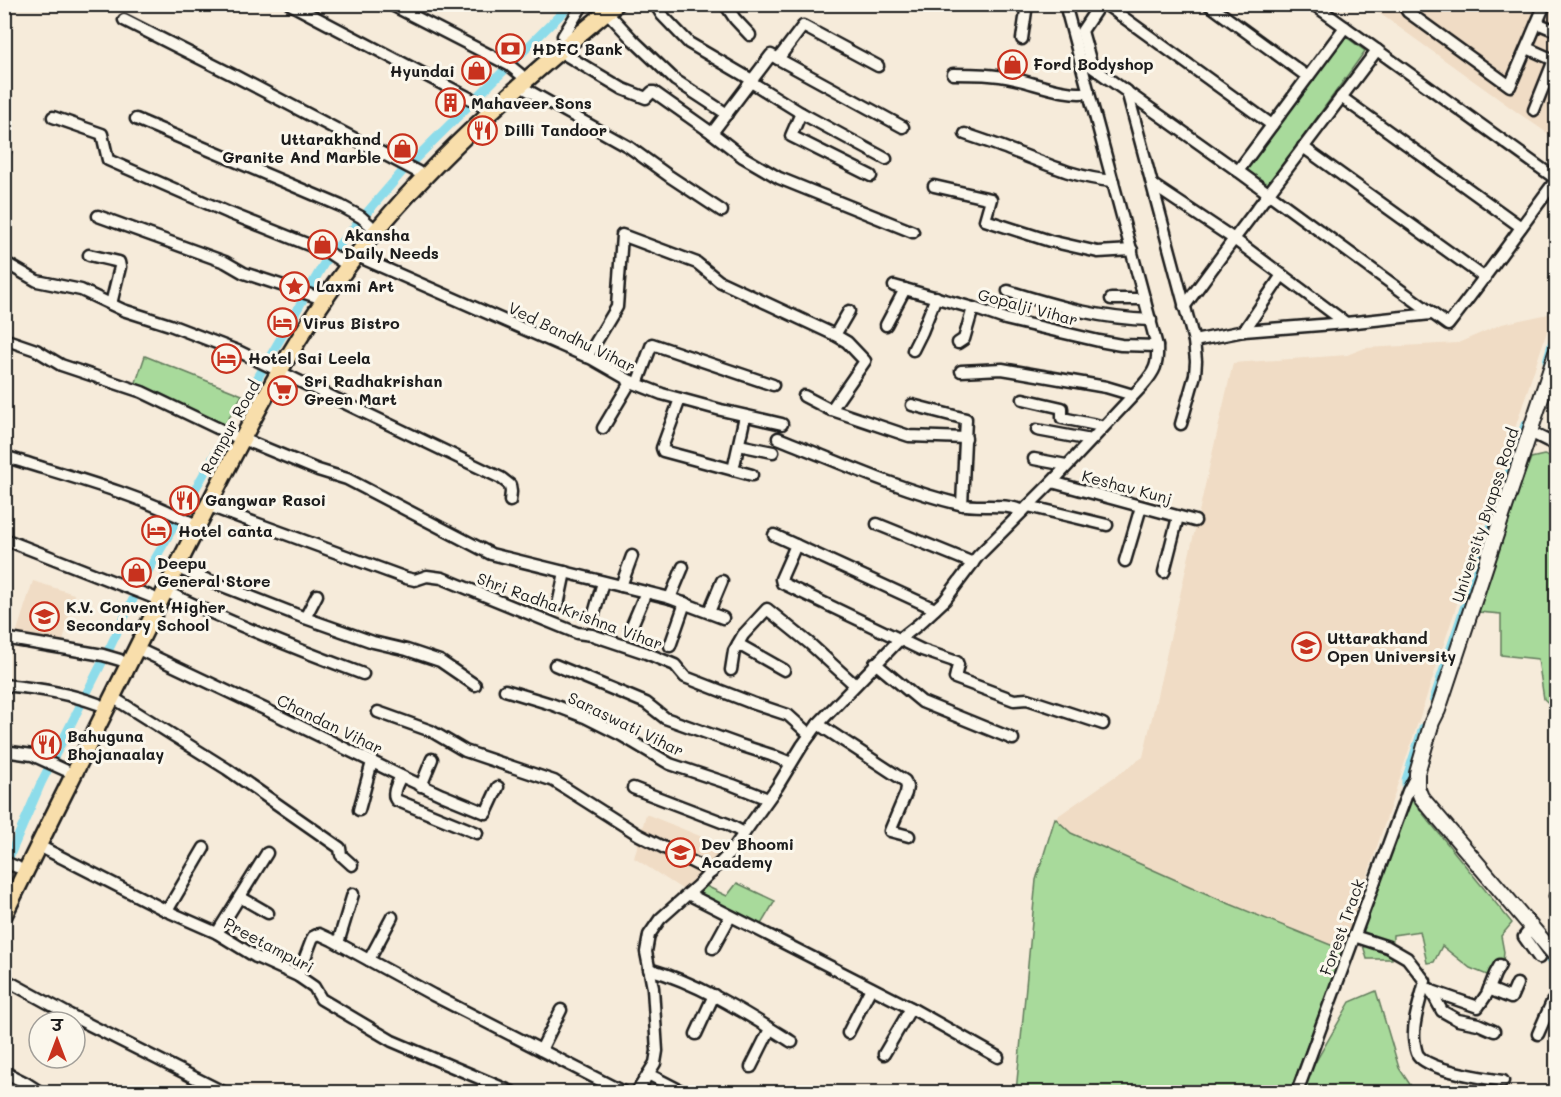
<svg xmlns="http://www.w3.org/2000/svg" width="1561" height="1097" viewBox="0 0 1561 1097" font-family="Mali,'Playpen Sans Deva',sans-serif">
  <style>
    .built { fill: #f0dcc5 }
    .green { fill: #a8da9b; stroke: #627b5c; stroke-width: 1.5 }
    .lines { fill: none; stroke-linecap: round; stroke-linejoin: round }
    .canal { stroke: #8ddcea; stroke-width: 9 }
    .street-casing { stroke: #1c1c1c; stroke-width: 15 }
    .secondary-casing { stroke: #1c1c1c; stroke-width: 18 }
    .primary-casing { stroke: #1c1c1c; stroke-width: 20 }
    .street { stroke: #fbf7ec; stroke-width: 10 }
    .secondary { stroke: #fbf7ec; stroke-width: 14 }
    .primary { stroke: #f8deab; stroke-width: 15 }
    .labels { text-anchor: middle; stroke-width: 6; stroke-linejoin: round; paint-order: stroke }
    .poi-label { font-size: 16px; font-weight: bold; fill: #1c1c1c; stroke: #fbf7ec; text-anchor: start }
    .street-label { font-size: 16px; fill: #1c1c1c; stroke: #fbf7ec }
  </style>
  <rect width="100%" height="100%" fill="#f6ebda"/>
  <filter id="ink" filterUnits="userSpaceOnUse"><feTurbulence type="fractalNoise" baseFrequency=".0167" numOctaves="2"/><feDisplacementMap in="SourceGraphic" scale="12" xChannelSelector="R" yChannelSelector="G"/><feConvolveMatrix kernelMatrix="1 2 1 2 8 2 1 2 1" color-interpolation-filters="sRGB"/></filter>
  <g filter="url(#ink)">
    <g class="built">
      <path d="M 1368,5 L 1556,5 L 1556,139 L 1521,115 Z"/>
      <path d="M 1553,313 L 1343,950 L 1225,902 L 1071,833 L 1055,818 L 1143,757 L 1233,363 L 1347,355 L 1365,348 L 1458,343 L 1502,324 Z"/>
      <path d="M 33,581 L 74,594 L 62,646 L 15,637 Z"/>
      <path d="M 646,814 L 729,848 L 685,891 L 634,858 Z"/>
    </g>
    <g class="green">
      <path d="M 1342,34 L 1365,51 L 1267,187 L 1244,171 Z"/>
      <path d="M 145,356 L 242,395 L 224,427 L 135,385 Z"/>
      <path d="M 1544,455 L 1556,459 L 1556,710 L 1544,699 L 1538,659 L 1501,655 L 1501,614 L 1478,612 L 1475,600 L 1531,458 Z"/>
      <path d="M 1411,799 L 1512,923 L 1501,936 L 1504,952 L 1503,962 L 1487,975 L 1470,968 L 1442,946 L 1434,962 L 1427,963 L 1420,931 L 1393,935 L 1392,959 L 1367,959 L 1358,928 L 1391,838 Z"/>
      <path d="M 1055,818 L 1071,833 L 1225,902 L 1343,950 L 1290,1092 L 1016,1092 L 1036,880 Z"/>
      <path d="M 737,883 L 775,901 L 760,926 L 698,894 L 706,886 L 727,896 Z"/>
      <path d="M 1376,991 L 1399,1068 L 1415,1092 L 1304,1092 L 1311,1070 L 1350,1002 Z"/>
    </g>
    <g class="lines">
      <g class="canal">
        <path d="M 1547,361 L 1556,331"/>
        <path d="M 257,379 L 326,260 L 402,172 L 571,4"/>
        <path d="M 1434,699 L 1525,425"/>
        <path d="M 1406,788 L 1406,780 L 1423,728"/>
        <path d="M 4,869 L 41,783 L 110,647 L 139,587 L 225,437"/>
        <path d="M 1546,953 L 1556,966"/>
      </g>
      <defs>
        <g id="street">
          <path d="M 290,4 L 473,100 L 484,107"/>
          <path d="M 390,4 L 509,65 L 520,74"/>
          <path d="M 655,4 L 662,15 L 689,43 L 752,80"/>
          <path d="M 725,4 L 735,19 L 750,35"/>
          <path d="M 1100,4 L 1082,31 L 1092,67 L 1238,171 L 1448,325 C 1485,278 1520,228 1556,180"/>
          <path d="M 1105,4 L 1272,125"/>
          <path d="M 1208,4 L 1308,77"/>
          <path d="M 1313,4 L 1556,179"/>
          <path d="M 1408,4 L 1406,9 L 1408,12 L 1510,86 L 1545,4"/>
          <path d="M 607,12 L 633,40 L 675,80 L 727,114"/>
          <path d="M 124,20 L 237,77 L 418,172"/>
          <path d="M 1537,23 L 1556,31"/>
          <path d="M 563,36 L 583,4"/>
          <path d="M 1022,39 L 1027,4"/>
          <path d="M 1527,48 L 1556,61"/>
          <path d="M 559,51 L 623,89 L 646,98 L 652,92 L 654,92 L 712,133 L 771,55 L 903,127"/>
          <path d="M 778,59 L 803,26 L 878,66"/>
          <path d="M 953,74 C 974,74 994,74 1015,79 C 1035,83 1069,97 1089,92"/>
          <path d="M 751,82 L 801,113 L 886,159"/>
          <path d="M 520,86 L 629,147 L 669,176 L 722,211"/>
          <path d="M 1127,91 L 1194,341 L 1196,361 L 1195,375 L 1181,424"/>
          <path d="M 1341,97 L 1521,227"/>
          <path d="M 1534,110 L 1554,60"/>
          <path d="M 801,113 L 791,136 L 871,176"/>
          <path d="M 53,117 L 102,134 L 108,160 L 229,213 L 329,253 L 341,261"/>
          <path d="M 136,119 L 341,206 L 361,217 L 370,225"/>
          <path d="M 712,133 L 743,157 L 779,178 L 913,232"/>
          <path d="M 965,134 C 980,139 995,144 1010,150 C 1045,163 1075,178 1113,181"/>
          <path d="M 1303,147 L 1485,278"/>
          <path d="M 4,151 L 5,151"/>
          <path d="M 1238,171 L 1345,27"/>
          <path d="M 1153,185 L 1234,239 L 1346,323"/>
          <path d="M 934,186 L 991,199 L 985,220 L 1050,241 L 1098,252 L 1132,250"/>
          <path d="M 98,216 L 225,262 L 244,273 L 317,297"/>
          <path d="M 89,255 L 119,262 L 120,267 L 111,304"/>
          <path d="M 357,256 L 592,359 L 634,383 L 662,394 L 721,410 L 782,424"/>
          <path d="M 4,262 L 37,281 L 81,290 L 123,310 L 170,325 L 240,352 L 273,368"/>
          <path d="M 894,286 L 973,308 L 1005,319 L 1099,341 L 1121,345 L 1157,346"/>
          <path d="M 1008,291 C 1055,306 1102,319 1151,320"/>
          <path d="M 1111,299 L 1145,299"/>
          <path d="M 1184,307 L 1234,239 L 1377,50"/>
          <path d="M 886,325 L 905,289"/>
          <path d="M 1244,331 L 1282,275"/>
          <path d="M 835,335 L 849,311"/>
          <path d="M 4,339 L 36,350 L 61,365 L 142,392 L 234,436"/>
          <path d="M 1194,341 L 1244,331 L 1346,323 L 1431,314"/>
          <path d="M 958,343 L 964,339 L 973,308"/>
          <path d="M 913,350 L 922,332 L 936,297"/>
          <path d="M 587,357 L 617,307 L 622,235 L 697,263 L 719,281 L 835,335 L 847,342 L 865,361 L 831,410"/>
          <path d="M 961,371 L 1002,369 L 1106,387 L 1133,395"/>
          <path d="M 280,372 L 501,478 L 510,485 L 511,492 L 510,501"/>
          <path d="M 637,384 L 652,344 L 773,385"/>
          <path d="M 804,396 L 829,409 L 909,436 L 966,438"/>
          <path d="M 680,399 L 662,448 L 663,451 L 752,475"/>
          <path d="M 1023,399 L 1062,408 L 1062,418 L 1097,425 L 1103,427"/>
          <path d="M 912,405 L 966,419 L 962,505"/>
          <path d="M 603,428 L 631,381"/>
          <path d="M 1037,430 L 1091,440"/>
          <path d="M 1530,432 L 1556,445"/>
          <path d="M 778,438 C 837,461 897,489 959,504 C 980,509 1003,502 1023,511"/>
          <path d="M 243,439 L 318,470 L 347,479 L 491,554 L 670,598 L 723,618"/>
          <path d="M 739,445 L 773,452"/>
          <path d="M 4,456 C 67,476 132,492 190,522"/>
          <path d="M 1034,459 L 1066,465"/>
          <path d="M 733,470 L 745,416"/>
          <path d="M 1052,482 L 1195,521"/>
          <path d="M 209,506 L 406,578 L 415,580 L 427,576 L 442,578 L 577,633 L 592,635 L 646,653 L 675,665 L 685,677 L 752,703 L 788,715 L 810,735"/>
          <path d="M 1028,506 L 1107,525"/>
          <path d="M 877,524 L 973,563"/>
          <path d="M 774,535 L 935,609"/>
          <path d="M 4,539 L 152,597"/>
          <path d="M 796,545 L 781,579 L 782,583 L 922,650 L 957,662 L 958,665 L 955,678 L 1014,700 L 1027,699 L 1103,724"/>
          <path d="M 1125,561 L 1141,507"/>
          <path d="M 177,568 L 305,618 L 373,642 L 407,650 L 440,661 L 475,685"/>
          <path d="M 1164,572 L 1178,517"/>
          <path d="M 621,586 L 632,556"/>
          <path d="M 165,591 C 230,623 296,649 363,674"/>
          <path d="M 670,598 L 683,567"/>
          <path d="M 558,605 L 565,572"/>
          <path d="M 709,612 L 722,581"/>
          <path d="M 594,614 L 603,582"/>
          <path d="M 305,618 L 317,595"/>
          <path d="M 630,630 L 646,592"/>
          <path d="M 4,638 L 103,655 L 120,660"/>
          <path d="M 738,644 L 784,670"/>
          <path d="M 670,646 L 685,603"/>
          <path d="M 136,648 L 271,712 L 401,776 L 442,795 L 486,813 L 498,787"/>
          <path d="M 875,663 L 922,702 L 1013,739"/>
          <path d="M 555,665 L 646,703 L 665,718 L 740,745 L 771,755 L 791,763"/>
          <path d="M 731,670 L 734,651 L 743,635 L 767,609 L 809,643 L 855,685"/>
          <path d="M 4,685 C 37,688 68,693 98,704"/>
          <path d="M 505,690 L 551,704 L 585,717 L 621,735 L 670,764 L 733,785 L 768,799"/>
          <path d="M 112,697 L 227,769 L 340,848 L 341,855 L 352,865"/>
          <path d="M 378,712 L 431,731 L 465,751 L 554,781 L 639,835 L 712,872"/>
          <path d="M 818,724 L 905,781 L 907,787 L 906,793 L 890,831 L 909,836"/>
          <path d="M 4,751 L 32,755 L 65,770"/>
          <path d="M 401,776 C 398,783 391,793 396,800 L 477,833"/>
          <path d="M 421,786 L 432,759"/>
          <path d="M 633,788 L 727,824 L 744,833"/>
          <path d="M 359,810 L 372,762"/>
          <path d="M 39,846 L 167,911 L 217,933 L 256,957 L 298,976 L 314,987 L 321,999 L 392,1041 L 512,1092"/>
          <path d="M 4,862 L 17,867"/>
          <path d="M 688,894 L 911,1008 L 998,1057"/>
          <path d="M 1555,896 L 1556,897"/>
          <path d="M 240,897 L 268,913"/>
          <path d="M 167,911 L 204,848"/>
          <path d="M 1532,927 L 1524,937 L 1539,958"/>
          <path d="M 217,933 L 267,853"/>
          <path d="M 1354,936 L 1388,947 L 1407,958 L 1425,981 C 1421,999 1413,1019 1414,1037 C 1414,1041 1416,1052 1418,1055 C 1429,1071 1485,1078 1503,1081"/>
          <path d="M 338,943 L 353,894"/>
          <path d="M 713,948 L 730,917"/>
          <path d="M 369,960 L 392,917"/>
          <path d="M 649,969 C 701,984 747,1014 792,1042"/>
          <path d="M 298,976 L 313,937 L 319,934 L 332,940 L 433,995 L 623,1092"/>
          <path d="M 4,979 L 70,1015 L 223,1092"/>
          <path d="M 1430,989 L 1442,1011 L 1458,1020 L 1478,1024 L 1494,1031"/>
          <path d="M 1489,989 L 1511,998 L 1517,984"/>
          <path d="M 1432,991 L 1478,1007 L 1487,994 L 1495,974 L 1500,965"/>
          <path d="M 848,1033 L 871,988"/>
          <path d="M 696,1034 L 714,995"/>
          <path d="M 1538,1034 L 1552,1002 L 1556,999"/>
          <path d="M 541,1050 L 561,1010"/>
          <path d="M 884,1054 L 911,1008"/>
          <path d="M 751,1067 L 770,1029"/>
          <path d="M 4,1072 L 26,1083 L 40,1092"/>
          <path d="M 648,1074 L 683,1092"/>
          <path d="M 637,1092 L 655,1063 L 657,1051 L 653,988 L 646,952 L 649,935 L 660,919 L 697,886 L 730,853 L 777,787 L 802,746 L 818,724 L 900,639 L 919,624 L 945,600 L 978,556 L 1052,482 L 1143,385 C 1155,371 1158,365 1157,346 L 1065,4"/>
          <path d="M 1297,1092 L 1408,791 L 1417,774"/>
        </g>
        <path id="secondary" d="M 1556,353 L 1438,710 L 1432,722 L 1417,773 L 1417,787 L 1421,797 L 1556,956"/>
        <path id="primary" d="M 4,915 C 21,880 39,845 56,810 C 97,728 137,647 178,565 C 230,463 280,357 349,265 C 424,166 520,83 616,4"/>
      </defs>
      <use href="#street" class="street-casing"/>
      <use href="#secondary" class="secondary-casing"/>
      <use href="#primary" class="primary-casing"/>
      <use href="#street" class="street"/>
      <use href="#secondary" class="secondary"/>
      <use href="#primary" class="primary"/>
    </g>
  </g>
  <defs>
    <symbol id="bank-ring" viewBox="-11 -11 22 22"><circle r="9.5" fill="#fbf7ec" stroke="#c8321e" stroke-width="1.5"/><path d="M-6-4H6V4H-6ZM0-2.3a2.3 2.3 0 1 0 0 4.6a2.3 2.3 0 1 0 0-4.6Z" fill="#c8321e"/></symbol>
    <symbol id="shop-ring" viewBox="-11 -11 22 22"><circle r="9.5" fill="#fbf7ec" stroke="#c8321e" stroke-width="1.5"/><path d="M-5-2.5h2.3a2.7 3.5 0 0 1 5.4 0H5L5.5 6h-11ZM-1.5-2.5h3a1.5 2.3 0 0 0-3 0Z" fill="#c8321e"/></symbol>
    <symbol id="building-ring" viewBox="-11 -11 22 22"><circle r="9.5" fill="#fbf7ec" stroke="#c8321e" stroke-width="1.5"/><path d="M-4-6H4V6H1V3H-1V6H-4ZM-2.5-4.3h1.7v1.8h-1.7ZM.8-4.3h1.7v1.8H.8ZM-2.5-1h1.7V.8h-1.7ZM.8-1h1.7V.8H.8Z" fill="#c8321e"/></symbol>
    <symbol id="restaurant-ring" viewBox="-11 -11 22 22"><circle r="9.5" fill="#fbf7ec" stroke="#c8321e" stroke-width="1.5"/><path d="M-5-6h1v4h1v-4h1v4h1v-4h1v5L-1.5 .5V6h-2V.5L-5-1ZM5-6V6H3V1.5H1.5Q1.5-4 5-6Z" fill="#c8321e"/></symbol>
    <symbol id="sight-ring" viewBox="-11 -11 22 22"><circle r="9.5" fill="#fbf7ec" stroke="#c8321e" stroke-width="1.5"/><path d="M0-6L1.8-2.2L6-1.7L2.9 1.2L3.7 5.4L0 3.3L-3.7 5.4L-2.9 1.2L-6-1.7L-1.8-2.2Z" fill="#c8321e"/></symbol>
    <symbol id="hotel-ring" viewBox="-11 -11 22 22"><circle r="9.5" fill="#fbf7ec" stroke="#c8321e" stroke-width="1.5"/><path d="M-6-4.5h1.5V1H6V5H4.5V3h-9V5H-6ZM-4 0a1.8 1.8 0 1 1 3.6 0ZM.5 0V-2.5h3Q6-2.5 6 0Z" fill="#c8321e"/></symbol>
    <symbol id="supermarket-ring" viewBox="-11 -11 22 22"><circle r="9.5" fill="#fbf7ec" stroke="#c8321e" stroke-width="1.5"/><path d="M-6-5.5h2.5l.6 2H6L4.5 2H-2.5L-4.4-4H-6ZM-1.5 3.2a1.3 1.3 0 1 0 .1 0ZM3 3.2a1.3 1.3 0 1 0 .1 0Z" fill="#c8321e"/></symbol>
    <symbol id="school-ring" viewBox="-11 -11 22 22"><circle r="9.5" fill="#fbf7ec" stroke="#c8321e" stroke-width="1.5"/><path d="M0-5L7-2L0 1L-7-2ZM-4 1L0 2.5L4 1V4Q0 6-4 4Z" fill="#c8321e"/></symbol>
    <symbol id="university-ring" viewBox="-11 -11 22 22"><circle r="9.5" fill="#fbf7ec" stroke="#c8321e" stroke-width="1.5"/><path d="M0-5L7-2L0 1L-7-2ZM-4 1L0 2.5L4 1V4Q0 6-4 4Z" fill="#c8321e"/></symbol>
  </defs>
  <g fill-rule="evenodd">
    <use href="#bank-ring" x="494" y="32" width="33" height="33"/>
    <use href="#shop-ring" x="996" y="48" width="33" height="33"/>
    <use href="#shop-ring" x="460" y="54" width="33" height="33"/>
    <use href="#building-ring" x="434" y="86" width="33" height="33"/>
    <use href="#restaurant-ring" x="466" y="114" width="33" height="33"/>
    <use href="#shop-ring" x="386" y="132" width="33" height="33"/>
    <use href="#shop-ring" x="306" y="228" width="33" height="33"/>
    <use href="#sight-ring" x="278" y="270" width="33" height="33"/>
    <use href="#hotel-ring" x="266" y="306" width="33" height="33"/>
    <use href="#hotel-ring" x="210" y="342" width="33" height="33"/>
    <use href="#supermarket-ring" x="266" y="374" width="33" height="33"/>
    <use href="#restaurant-ring" x="168" y="484" width="33" height="33"/>
    <use href="#hotel-ring" x="140" y="514" width="33" height="33"/>
    <use href="#shop-ring" x="120" y="556" width="33" height="33"/>
    <use href="#school-ring" x="28" y="600" width="33" height="33"/>
    <use href="#university-ring" x="1290" y="630" width="33" height="33"/>
    <use href="#restaurant-ring" x="30" y="728" width="33" height="33"/>
    <use href="#school-ring" x="664" y="836" width="33" height="33"/>
  </g>
  <g class="labels">
    <g class="poi-label">
      <text x="532" y="55">HDFC Bank</text>
      <text x="1033" y="70">Ford Bodyshop</text>
      <text x="455" y="77" text-anchor="end">Hyundai</text>
      <text x="471" y="109">Mahaveer Sons</text>
      <text x="504" y="136">Dilli Tandoor</text>
      <text x="381" y="145" text-anchor="end">Uttarakhand<tspan x="381" dy="18">Granite And Marble</tspan></text>
      <text x="344" y="241">Akansha<tspan x="344" dy="18">Daily Needs</tspan></text>
      <text x="316" y="292">Laxmi Art</text>
      <text x="303" y="329">Virus Bistro</text>
      <text x="248" y="364">Hotel Sai Leela</text>
      <text x="304" y="387">Sri Radhakrishan<tspan x="304" dy="18">Green Mart</tspan></text>
      <text x="205" y="506">Gangwar Rasoi</text>
      <text x="178" y="537">Hotel canta</text>
      <text x="157" y="569">Deepu<tspan x="157" dy="18">General Store</tspan></text>
      <text x="66" y="613">K.V. Convent Higher<tspan x="66" dy="18">Secondary School</tspan></text>
      <text x="1327" y="644">Uttarakhand<tspan x="1327" dy="18">Open University</tspan></text>
      <text x="67" y="742">Bahuguna<tspan x="67" dy="18">Bhojanaalay</tspan></text>
      <text x="701" y="850">Dev Bhoomi<tspan x="701" dy="18">Academy</tspan></text>
    </g>
    <g class="street-label">
      <text transform="translate(1028 307) rotate(15)" y="6">Gopalji Vihar</text>
      <text transform="translate(572 337) rotate(26)" y="6">Ved Bandhu Vihar</text>
      <text transform="translate(230 427) rotate(-61)" y="6">Rampur Road</text>
      <text transform="translate(1127 487) rotate(15)" y="6">Keshav Kunj</text>
      <text transform="translate(1485 515) rotate(-72)" y="6">University Byapss Road</text>
      <text transform="translate(570 611) rotate(20)" y="6">Shri Radha Krishna Vihar</text>
      <text transform="translate(330 724) rotate(26)" y="6">Chandan Vihar</text>
      <text transform="translate(626 724) rotate(26)" y="6">Saraswati Vihar</text>
      <text transform="translate(1342 927) rotate(-70)" y="6">Forest Track</text>
      <text transform="translate(269 945) rotate(28)" y="6">Preetampuri</text>
    </g>
  </g>
  <rect width="1561" height="1097" fill="none" stroke="#fbf7ec" stroke-width="24"/>
  <rect x="12" y="12" width="1537" height="1073" fill="none" stroke="#1c1c1c" stroke-width="2" filter="url(#ink)"/>
  <g transform="translate(57 1040)"><circle r="28" fill="#fbf7ec" stroke="#a29f99" stroke-width="1.5"/>
  <path d="M0-4.5L10 22L0 15L-10 22Z" fill="#c8321e"/>
  <text y="-9" font-size="16" font-weight="bold" text-anchor="middle" fill="#1c1c1c">उ</text>
  </g>
</svg>
